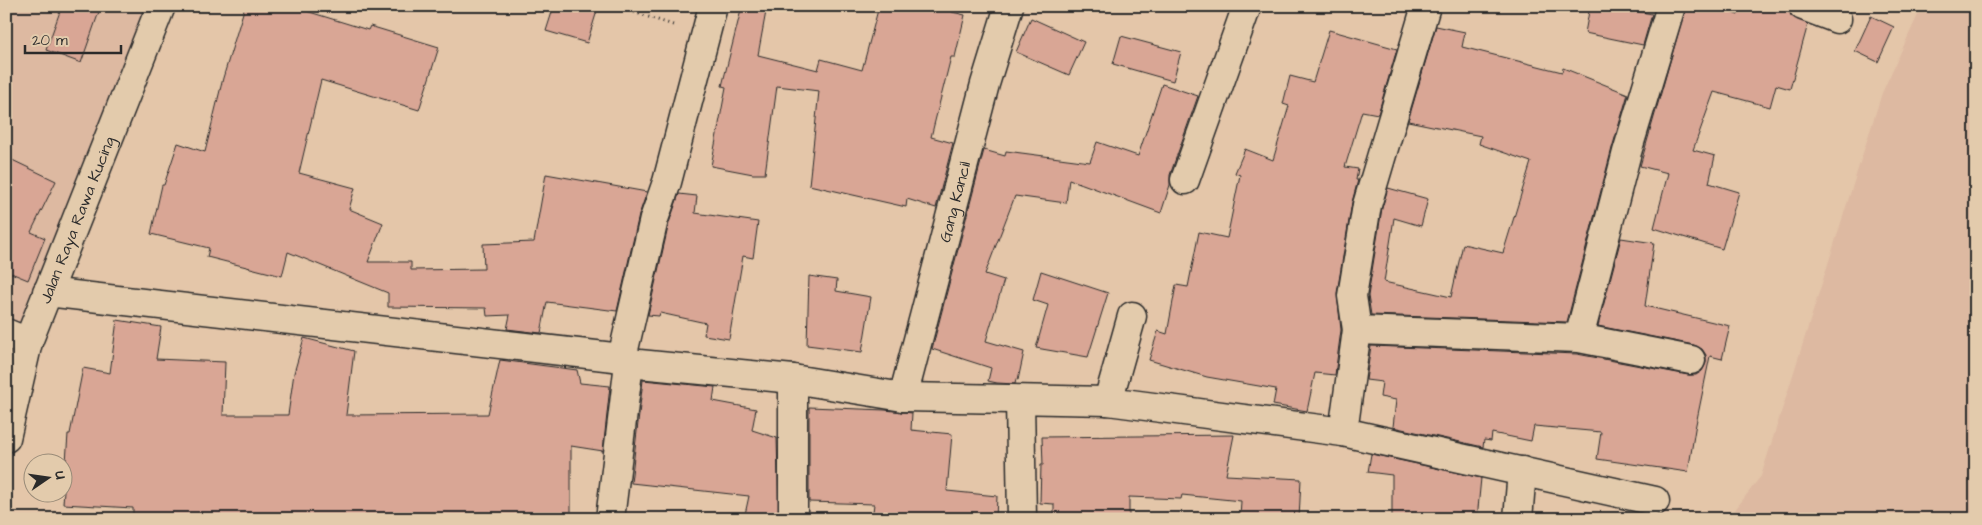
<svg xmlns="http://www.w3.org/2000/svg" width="1982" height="525" viewBox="0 0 1982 525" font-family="'Architects Daughter',sans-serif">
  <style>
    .built { fill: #ddb9a1 }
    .building { fill: #d9a695; stroke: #2b2b2b }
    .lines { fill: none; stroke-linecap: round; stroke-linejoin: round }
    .minor-casing { stroke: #2b2b2b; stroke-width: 31 }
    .tertiary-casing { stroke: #2b2b2b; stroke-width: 31 }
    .path { stroke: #2b2b2b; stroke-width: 3; stroke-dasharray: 1 4; stroke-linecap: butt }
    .minor { stroke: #e3cbac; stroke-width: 28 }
    .tertiary { stroke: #e3cbac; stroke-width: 28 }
    .labels { text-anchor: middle; stroke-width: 5; stroke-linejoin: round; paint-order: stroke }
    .street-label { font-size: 16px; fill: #2b2b2b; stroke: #e3cbac }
  </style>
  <rect width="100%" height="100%" fill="#e4c6a9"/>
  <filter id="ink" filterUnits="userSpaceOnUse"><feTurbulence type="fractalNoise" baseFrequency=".02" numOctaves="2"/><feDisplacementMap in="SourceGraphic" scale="10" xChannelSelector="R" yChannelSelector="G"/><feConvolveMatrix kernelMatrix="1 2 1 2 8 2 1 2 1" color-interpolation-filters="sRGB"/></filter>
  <g filter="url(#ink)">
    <g class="built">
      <path d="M 6,6 L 162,6 L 49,294 L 6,451 Z"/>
      <path d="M 1922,6 L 1976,6 L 1976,21 L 1970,35 L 1976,37 L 1976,519 L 1728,519 L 1761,476 L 1882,93 Z"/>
    </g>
    <g class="building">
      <path d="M 62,6 L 101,6 L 81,63 L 46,50 Z"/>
      <path d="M 245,6 L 290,6 L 368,30 L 370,26 L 439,47 L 419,110 L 321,80 L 299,173 L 355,188 L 349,209 L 383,223 L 368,262 L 411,262 L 411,270 L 484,269 L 483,244 L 534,242 L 546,174 L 647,192 L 639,215 L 617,311 L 547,302 L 541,333 L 507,329 L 510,315 L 487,316 L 486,308 L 388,307 L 388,293 L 288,252 L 282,276 L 207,257 L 209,248 L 151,234 L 162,185 L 164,185 L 178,143 L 205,152 L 223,78 Z"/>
      <path d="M 554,6 L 581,6 L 597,11 L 587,43 L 546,31 Z"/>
      <path d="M 742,6 L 767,6 L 758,55 L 818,70 L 821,59 L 862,70 L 879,6 L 954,6 L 952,12 L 965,15 L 955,57 L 951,57 L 931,137 L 953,143 L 936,208 L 907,199 L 906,207 L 809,185 L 819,91 L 777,86 L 765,174 L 753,174 L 711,166 L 726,87 L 722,86 Z"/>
      <path d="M 1590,6 L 1610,6 L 1652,14 L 1643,45 L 1585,33 Z"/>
      <path d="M 1686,6 L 1713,6 L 1738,15 L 1741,6 L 1788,6 L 1791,16 L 1808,24 L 1790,89 L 1776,85 L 1770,107 L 1714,92 L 1693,150 L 1715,156 L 1709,183 L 1739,192 L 1722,249 L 1654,228 L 1668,173 L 1640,166 Z"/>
      <path d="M 1871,16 L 1894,27 L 1878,62 L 1855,51 Z"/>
      <path d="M 1031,18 L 1084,42 L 1069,75 L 1016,52 Z"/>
      <path d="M 1436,26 L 1465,32 L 1462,47 L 1562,72 L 1563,68 L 1628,94 L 1612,148 L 1567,322 L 1371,315 L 1368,296 L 1382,208 L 1388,188 L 1428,199 L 1421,226 L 1394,218 L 1384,282 L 1451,297 L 1463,244 L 1503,253 L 1531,162 L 1479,144 L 1481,136 L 1408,121 Z"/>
      <path d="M 1329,30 L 1397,49 L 1378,114 L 1362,111 L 1345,167 L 1358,169 L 1356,180 L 1358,180 L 1352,202 L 1337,293 L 1341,330 L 1335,375 L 1315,373 L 1307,411 L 1273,405 L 1276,389 L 1207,377 L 1149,360 L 1158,331 L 1167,334 L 1176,285 L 1188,287 L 1199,232 L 1227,238 L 1240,175 L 1235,173 L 1245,149 L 1273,160 L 1289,106 L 1283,104 L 1290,76 L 1313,82 Z"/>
      <path d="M 1121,36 L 1181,52 L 1173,81 L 1113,64 Z"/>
      <path d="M 1162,84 L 1198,96 L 1170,175 L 1170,185 L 1161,213 L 1069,179 L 1066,203 L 1015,196 L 985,274 L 1004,280 L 986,341 L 1024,352 L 1018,380 L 1016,379 L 1015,384 L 997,383 L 988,381 L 991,368 L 932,349 L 984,150 L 1005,156 L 1006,151 L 1090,162 L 1097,142 L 1138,156 Z"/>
      <path d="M 6,157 L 56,181 L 31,232 L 45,238 L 28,280 L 11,273 L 6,282 Z"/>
      <path d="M 679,194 L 697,196 L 695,213 L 758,222 L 753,258 L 743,256 L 729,339 L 704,335 L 706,323 L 660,313 L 659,316 L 648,315 L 669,223 Z"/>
      <path d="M 1621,238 L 1654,243 L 1645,306 L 1730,326 L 1722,359 L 1710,356 L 1695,429 L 1688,472 L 1597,459 L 1601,432 L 1534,426 L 1531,441 L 1492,433 L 1491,441 L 1484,440 L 1483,447 L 1393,427 L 1396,400 L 1380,397 L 1382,382 L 1366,380 L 1371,346 L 1577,354 L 1688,375 L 1696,375 L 1702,371 L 1706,363 L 1706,355 L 1702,349 L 1694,345 L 1598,326 Z"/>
      <path d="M 1041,271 L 1108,293 L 1088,357 L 1036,348 L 1048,305 L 1033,300 Z"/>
      <path d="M 809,276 L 837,280 L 836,291 L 871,297 L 862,352 L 807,345 Z"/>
      <path d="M 117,320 L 161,327 L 156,359 L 225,362 L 223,415 L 288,415 L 294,373 L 304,338 L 354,351 L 346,415 L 488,414 L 500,360 L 577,370 L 580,383 L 610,386 L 603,451 L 571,446 L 571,519 L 133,519 L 133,508 L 63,504 L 68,434 L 70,434 L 83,368 L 110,373 Z"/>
      <path d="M 643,380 L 715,387 L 713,401 L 756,409 L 752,430 L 777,438 L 779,519 L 744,519 L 749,496 L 631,483 Z"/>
      <path d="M 809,407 L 885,410 L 912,413 L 911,430 L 952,434 L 947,491 L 997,496 L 996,519 L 872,519 L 874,504 L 809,502 Z"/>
      <path d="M 1234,435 L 1226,475 L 1301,479 L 1299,519 L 1240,519 L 1241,501 L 1182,495 L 1181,499 L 1129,497 L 1129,519 L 1054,519 L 1054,504 L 1040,503 L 1041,465 L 1043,465 L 1042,437 Z"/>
      <path d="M 1371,454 L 1481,478 L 1477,519 L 1392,519 L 1392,475 L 1368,472 Z"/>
    </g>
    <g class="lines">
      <defs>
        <g id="minor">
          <path d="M 1426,6 L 1367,205 L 1352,296 L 1357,330 L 1579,338 L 1691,360"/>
          <path d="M 1803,6 L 1837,19"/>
          <path d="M 1185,180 L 1247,6"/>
          <path d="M 47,292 L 622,358 L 629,363 L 793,379 L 903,397 L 1108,401 L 1343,432 L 1655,501"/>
          <path d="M 6,333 L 28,342"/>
          <path d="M 1579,338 L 1627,152 L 1671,6"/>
          <path d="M 622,358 L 654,219 L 667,182 L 713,6"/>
          <path id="s1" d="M 903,397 L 985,84 L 1009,6"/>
          <path d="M 1020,400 L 1022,519"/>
          <path d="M 1108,401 L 1132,316"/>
          <path d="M 1343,432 L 1357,330"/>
          <path d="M 793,514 L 793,379"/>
          <path d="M 610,519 L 629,363"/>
          <path d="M 1518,519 L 1522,471"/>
        </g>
        <g id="tertiary">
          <path id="s2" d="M 6,438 L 28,342 L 161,6"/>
        </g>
      </defs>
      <use href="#minor" class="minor-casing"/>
      <use href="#tertiary" class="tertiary-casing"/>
      <path class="path" d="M 615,6 L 676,26"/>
      <use href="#minor" class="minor"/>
      <use href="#tertiary" class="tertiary"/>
    </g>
  </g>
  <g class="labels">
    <g class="street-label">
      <text dy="6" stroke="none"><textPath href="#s1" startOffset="202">Gang Kancil</textPath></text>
      <text dy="6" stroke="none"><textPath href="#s2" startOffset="230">Jalan Raya Rawa Kucing</textPath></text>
    </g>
  </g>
  <rect width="1982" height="525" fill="none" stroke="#e3cbac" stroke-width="25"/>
  <rect x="12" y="12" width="1957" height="500" fill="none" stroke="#2b2b2b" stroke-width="2" filter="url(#ink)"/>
  <g transform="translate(48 478) rotate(77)"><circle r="24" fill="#e3cbac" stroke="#998b78"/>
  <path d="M0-4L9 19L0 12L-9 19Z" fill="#2b2b2b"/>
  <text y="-8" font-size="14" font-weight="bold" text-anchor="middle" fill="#2b2b2b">U</text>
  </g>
  <path d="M25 45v8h96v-8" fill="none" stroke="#2b2b2b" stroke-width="2.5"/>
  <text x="32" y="45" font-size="15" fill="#2b2b2b" stroke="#e3cbac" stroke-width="4" paint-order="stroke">20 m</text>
</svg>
